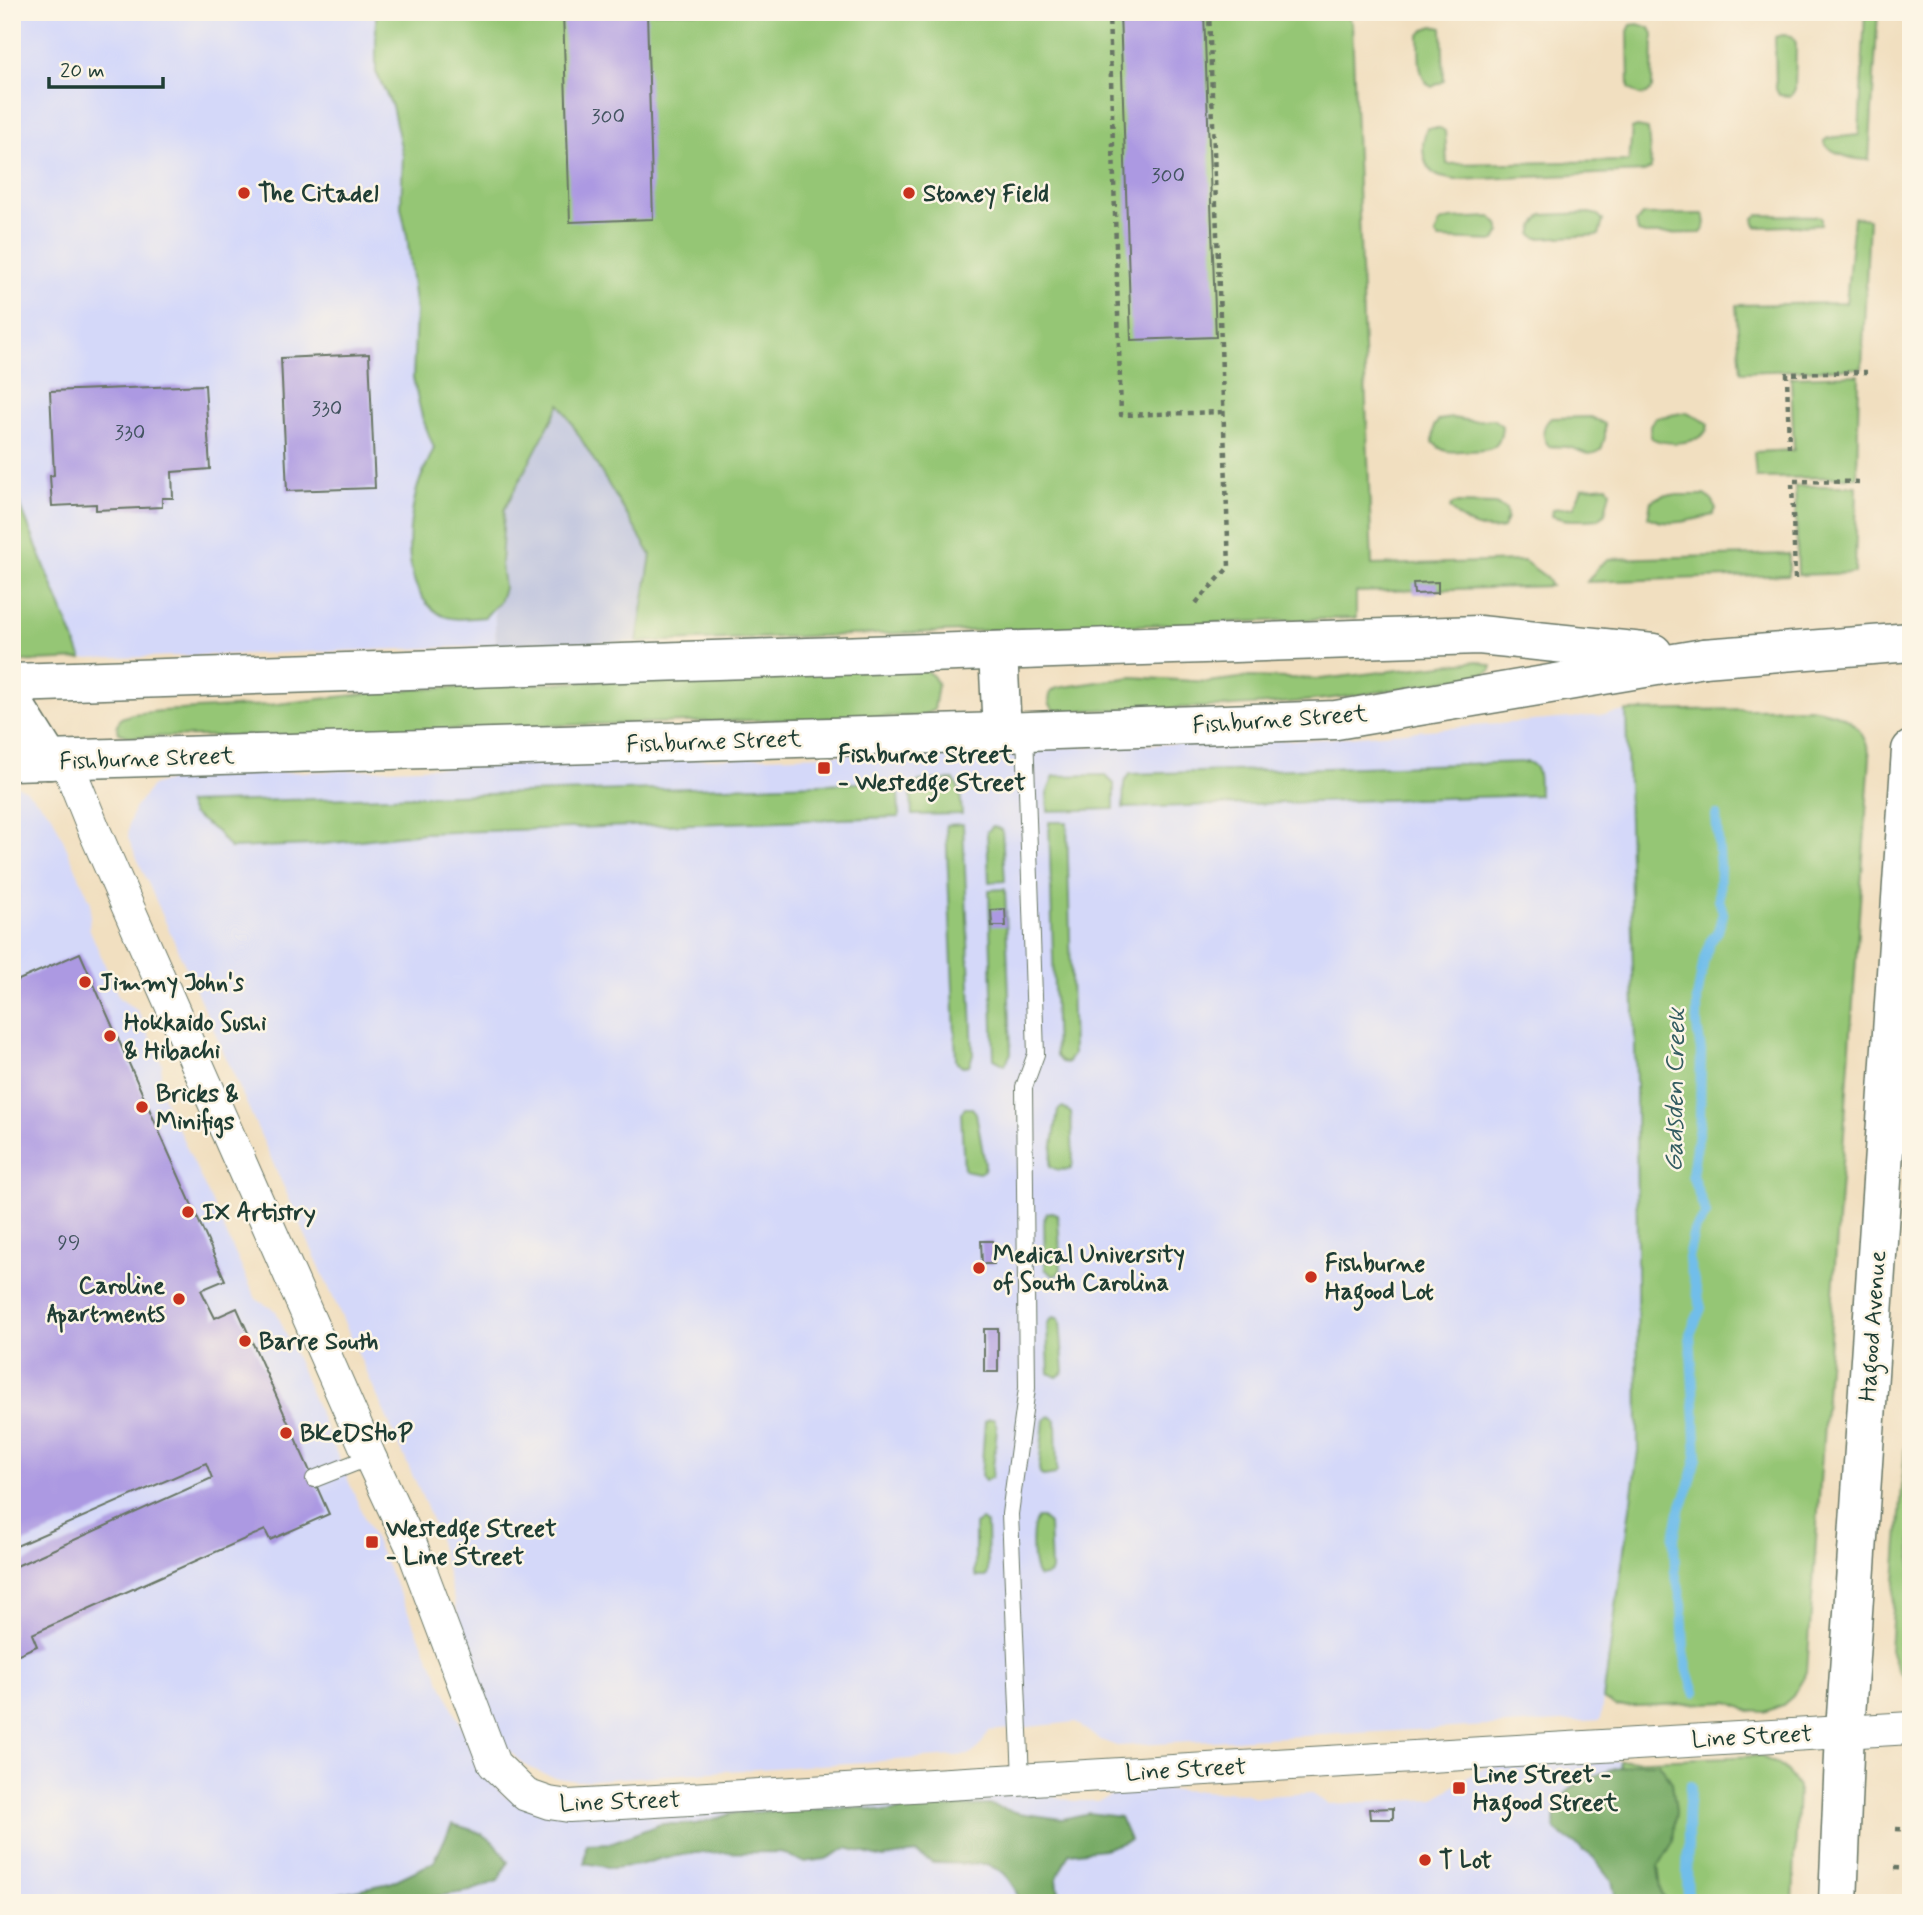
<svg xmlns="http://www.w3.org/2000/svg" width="1923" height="1915" viewBox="0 0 1923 1915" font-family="Mynerve,sans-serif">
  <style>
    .built { fill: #d4d8f9 }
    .industrial { fill: #bdc3de }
    .green { fill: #95c675; stroke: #5a8254; stroke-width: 2 }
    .forest { fill: #78ab66; stroke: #4c744d; stroke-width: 2 }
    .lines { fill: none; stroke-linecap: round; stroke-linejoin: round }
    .stream { stroke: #71beea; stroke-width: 10 }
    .building { fill: #ac99e2 }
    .service-casing { stroke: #687665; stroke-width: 18 }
    .minor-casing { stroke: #687665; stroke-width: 34 }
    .tertiary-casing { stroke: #687665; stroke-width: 41 }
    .secondary-casing { stroke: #687665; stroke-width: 41 }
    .path { stroke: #687665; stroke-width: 4.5; stroke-dasharray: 5 5; stroke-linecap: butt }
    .service { stroke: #fff; stroke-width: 16 }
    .minor { stroke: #fff; stroke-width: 32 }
    .tertiary { stroke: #fff; stroke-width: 38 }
    .secondary { stroke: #fff; stroke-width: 38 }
    .poi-dot { fill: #c8321e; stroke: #fcf5e5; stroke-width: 2.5 }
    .labels { text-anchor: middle; stroke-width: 5; stroke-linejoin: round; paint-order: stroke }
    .number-label { font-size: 21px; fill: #425460 }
    .poi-label { font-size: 24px; font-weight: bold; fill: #1f3d34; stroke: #fcf5e5; text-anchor: start }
    .street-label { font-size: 24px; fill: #1f3d34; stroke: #fcf5e5 }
    .water-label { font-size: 26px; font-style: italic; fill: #345d62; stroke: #fcf5e5 }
  </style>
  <rect width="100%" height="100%" fill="#fcf5e5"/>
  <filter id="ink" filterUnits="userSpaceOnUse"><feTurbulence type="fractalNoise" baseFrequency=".0143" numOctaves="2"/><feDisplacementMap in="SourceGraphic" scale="14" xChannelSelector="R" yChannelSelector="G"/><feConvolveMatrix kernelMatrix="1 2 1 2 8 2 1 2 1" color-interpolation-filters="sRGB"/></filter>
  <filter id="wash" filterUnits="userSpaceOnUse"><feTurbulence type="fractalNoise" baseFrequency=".00686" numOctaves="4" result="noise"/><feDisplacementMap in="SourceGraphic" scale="28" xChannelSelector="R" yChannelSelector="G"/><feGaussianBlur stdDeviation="1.57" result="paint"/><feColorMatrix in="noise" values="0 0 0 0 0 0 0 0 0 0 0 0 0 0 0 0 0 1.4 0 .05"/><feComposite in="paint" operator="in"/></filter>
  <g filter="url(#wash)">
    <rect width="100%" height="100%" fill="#f1dfc0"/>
    <g class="built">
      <path d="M 12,12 L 469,12 L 496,646 L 82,659 L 12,485 Z"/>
      <path d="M 1626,711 L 1636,1084 L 1638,1451 L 1600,1720 L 1117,1746 L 1098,1739 L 1076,1722 L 989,1731 L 980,1747 L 970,1755 L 577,1781 L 553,1777 L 530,1768 L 511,1753 L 496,1732 L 470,1661 L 438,1538 L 428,1510 L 128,838 L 129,824 L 134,809 L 152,786 L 166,781 L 205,775 L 1322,739 L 1605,715 Z"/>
      <path d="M 12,784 L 25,789 L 52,815 L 91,903 L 89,928 L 119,998 L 138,1011 L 162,1064 L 159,1087 L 256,1299 L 276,1311 L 363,1515 L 485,1777 L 506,1797 L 917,1801 L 980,1798 L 996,1793 L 1044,1794 L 1074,1801 L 1098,1801 L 1131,1788 L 1244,1793 L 1254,1797 L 1311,1793 L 1328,1804 L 1434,1799 L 1480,1769 L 1495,1765 L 1620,1761 L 1627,1903 L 12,1903 Z"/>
    </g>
    <path class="industrial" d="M 542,374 L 651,555 L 637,642 L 496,646 L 484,375 Z"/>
    <g class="green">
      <path d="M 376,12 L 1336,12 L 1349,18 L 1352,23 L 1372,565 L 1524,561 L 1546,577 L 1551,586 L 1356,592 L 1356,618 L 637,642 L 651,555 L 560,404 L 504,510 L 501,564 L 504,588 L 499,602 L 485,617 C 472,618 450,622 438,613 C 401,589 407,530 416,493 C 419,478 428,463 434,448 L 422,417 L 413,378 L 416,312 L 407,236 L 401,207 L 403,156 L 392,106 L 376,72 Z"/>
      <path d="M 1865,12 L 1878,12 L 1869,160 C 1854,160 1837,155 1825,145 L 1824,141 L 1828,138 L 1859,135 Z"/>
      <path d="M 1638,24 L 1650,28 L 1653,34 L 1652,89 L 1647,94 L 1639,95 L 1629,88 L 1628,31 L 1631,25 Z"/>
      <path d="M 1433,26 L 1442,28 L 1444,81 L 1432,87 C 1416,80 1420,51 1419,36 L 1425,29 Z"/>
      <path d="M 1783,35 L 1792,36 L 1796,43 L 1795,89 L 1791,96 L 1779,95 L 1776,89 L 1775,37 Z"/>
      <path d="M 1637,127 L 1648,129 L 1651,169 L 1644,172 L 1456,180 C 1450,179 1443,178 1438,176 C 1421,168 1420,142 1428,128 L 1440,128 L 1445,131 L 1447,164 L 1629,161 L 1632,129 Z"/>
      <path d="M 1589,213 L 1598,215 L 1603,220 L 1599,235 L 1538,238 L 1532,235 L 1534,226 L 1542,215 Z"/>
      <path d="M 1703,214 C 1707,221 1707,226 1701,233 L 1645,234 L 1638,232 L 1636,222 L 1642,215 Z"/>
      <path d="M 1758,215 L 1818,216 L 1821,218 L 1821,225 L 1758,227 L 1755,224 L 1754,218 Z"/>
      <path d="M 1491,217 L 1498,224 L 1500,232 L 1495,241 L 1439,239 L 1435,235 L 1440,222 L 1450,219 Z"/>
      <path d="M 1854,217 L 1869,219 L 1862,368 L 1741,372 L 1736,305 L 1846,303 Z"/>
      <path d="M 1859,375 L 1857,477 L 1756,478 L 1754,452 L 1794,450 L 1791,377 Z"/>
      <path d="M 1687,412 L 1708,423 C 1709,445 1664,447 1650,437 L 1650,426 L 1655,418 Z"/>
      <path d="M 1591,417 L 1605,424 L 1605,437 L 1601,450 C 1587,459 1581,449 1567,447 C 1561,446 1555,447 1549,446 C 1541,436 1542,426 1551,418 Z"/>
      <path d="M 1452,418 L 1472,421 L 1493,419 L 1502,426 C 1501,454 1485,450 1463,451 C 1450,452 1443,453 1433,442 L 1434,426 L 1439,420 Z"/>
      <path d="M 12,485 L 82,659 L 12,662 Z"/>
      <path d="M 1607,486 L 1610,491 L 1605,513 L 1599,519 C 1582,520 1568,522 1552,516 L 1553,509 L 1574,507 L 1582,488 Z"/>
      <path d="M 1795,486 L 1857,486 L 1855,573 L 1798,575 Z"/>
      <path d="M 1664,495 L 1704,495 L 1713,501 L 1716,509 L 1713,515 C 1692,520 1668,528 1648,517 L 1651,501 Z"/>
      <path d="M 1454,503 L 1495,504 L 1506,509 L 1507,518 L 1503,528 C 1484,533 1462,524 1450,508 Z"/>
      <path d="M 1789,554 L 1789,575 L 1587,582 L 1599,566 L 1608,559 Z"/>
      <path d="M 1478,661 L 1492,666 L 1491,670 L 1487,673 C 1436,683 1385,692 1334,698 C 1242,709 1148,708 1056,711 C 1048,705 1048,700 1051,692 L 1057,688 L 1132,677 L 1208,682 L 1248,677 L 1321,679 Z"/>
      <path d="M 921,667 L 933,676 L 938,684 L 934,710 L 922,716 L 571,725 L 305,735 L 131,737 L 119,733 L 117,725 L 121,718 L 132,714 L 161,711 L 269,705 L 397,690 Z"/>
      <path d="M 1809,708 C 1844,713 1862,721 1870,756 L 1807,1672 L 1793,1696 L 1783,1705 L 1765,1712 L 1749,1711 L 1729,1702 L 1616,1707 L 1603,1699 L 1638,1451 L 1636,1084 L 1626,711 Z"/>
      <path d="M 1528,762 C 1542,767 1538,783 1539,795 L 1123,808 L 1124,783 L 1130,774 Z"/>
      <path d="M 1105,775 L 1114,784 L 1114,809 L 1048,811 L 1047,794 L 1054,776 Z"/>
      <path d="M 954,780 L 960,791 L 962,814 L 912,815 L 911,790 L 919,781 Z"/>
      <path d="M 889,782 L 898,792 L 899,817 L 424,833 L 315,845 L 230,848 L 217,832 L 192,814 L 187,803 Z"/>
      <path d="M 1049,822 L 1067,822 L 1073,1055 L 1067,1063 L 1061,1062 L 1056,1056 Z"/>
      <path d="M 963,824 L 973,1055 L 969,1065 L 963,1066 L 957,1063 L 956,1059 L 946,825 Z"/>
      <path d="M 993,826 L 1002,830 L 1005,881 L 989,882 L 987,832 Z"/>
      <path d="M 1005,889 L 1011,1053 L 1005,1065 L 994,1059 L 989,890 Z"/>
      <path d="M 1063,1107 L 1071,1113 L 1073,1163 L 1071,1168 C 1063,1171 1057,1171 1050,1166 L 1058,1110 Z"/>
      <path d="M 965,1108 L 972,1108 L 976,1113 L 985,1164 L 984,1170 L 979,1173 L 964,1170 L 961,1113 Z"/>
      <path d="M 1052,1212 L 1057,1214 L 1058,1218 L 1061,1269 L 1058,1274 L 1054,1276 L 1045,1269 L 1044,1218 L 1047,1213 Z"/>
      <path d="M 1054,1317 L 1059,1319 L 1060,1322 L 1064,1372 L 1057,1377 L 1049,1373 L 1047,1326 L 1050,1319 Z"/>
      <path d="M 1911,1365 L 1911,1685 L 1898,1671 L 1890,1650 Z"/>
      <path d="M 1050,1416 L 1056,1420 L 1057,1471 L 1055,1474 L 1044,1476 L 1040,1473 L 1039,1468 L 1044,1420 Z"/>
      <path d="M 989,1419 L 994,1419 L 997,1428 L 992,1477 L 985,1481 L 981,1476 L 985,1422 Z"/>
      <path d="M 1037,1518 L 1042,1518 L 1049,1524 L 1051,1570 L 1049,1575 L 1039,1577 C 1031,1569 1030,1528 1037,1518 Z"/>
      <path d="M 981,1520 L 987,1524 L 988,1573 L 986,1577 L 977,1577 L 975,1573 L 975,1524 Z"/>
      <path d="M 1759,1756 C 1777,1763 1788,1770 1798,1787 L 1793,1903 L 1627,1903 L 1620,1761 Z"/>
    </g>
    <g class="forest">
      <path d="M 1638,1763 L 1659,1763 L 1672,1782 L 1676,1811 L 1673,1842 L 1658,1867 L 1662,1895 L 1669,1903 L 1617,1903 L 1612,1881 L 1593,1857 L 1555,1830 C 1547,1783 1604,1772 1638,1763 Z"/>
      <path d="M 990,1805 L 1019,1813 L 1062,1819 L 1089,1813 L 1120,1817 L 1130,1840 L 1104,1849 L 1069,1853 L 1057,1878 L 1060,1903 L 1020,1903 L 1015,1889 L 1004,1873 L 987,1864 L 933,1863 L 916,1853 L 883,1858 L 847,1848 L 826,1859 L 803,1862 L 781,1852 L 696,1853 L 663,1858 L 639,1865 L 612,1868 L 585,1863 L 586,1844 L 610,1843 L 661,1824 L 696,1824 L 735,1813 L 859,1807 L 884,1812 L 917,1808 Z"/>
      <path d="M 452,1824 C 481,1832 493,1835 508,1862 L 498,1881 L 470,1891 L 432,1897 L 417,1903 L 314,1903 L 338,1894 L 390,1883 L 434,1862 Z"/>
    </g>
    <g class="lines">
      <g class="stream">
        <path d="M 1695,1692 L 1688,1671 L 1684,1651 L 1682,1604 L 1675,1572 L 1674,1538 L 1679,1512 L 1689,1487 L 1697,1457 L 1690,1334 L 1701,1308 L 1688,1258 L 1694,1231 L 1706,1214 L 1692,1175 L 1700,1119 L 1701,1051 L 1697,1026 L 1697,999 L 1704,959 L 1710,942 L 1718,931 L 1723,913 L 1719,899 L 1720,865 L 1716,815"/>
        <path d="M 1689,1903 C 1686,1883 1687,1866 1688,1847 C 1688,1824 1687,1809 1691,1786"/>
      </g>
    </g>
    <g id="blocks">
      <g class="building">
        <path d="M 563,12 L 647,12 L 653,219 L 570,222 Z"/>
        <path d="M 1120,12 L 1204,12 L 1216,337 L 1131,340 Z"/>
        <path d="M 369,354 L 375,488 L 287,491 L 281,358 Z"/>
        <path d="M 205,385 L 210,469 L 172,472 L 173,498 L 162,498 L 162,507 L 96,510 L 96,504 L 52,506 L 50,476 L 54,475 L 50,391 Z"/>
        <path d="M 1438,582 L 1438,593 L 1414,594 L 1413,583 Z"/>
        <path d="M 13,849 L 20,883 L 17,910 L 13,921 Z"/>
        <path d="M 1005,909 L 1006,926 L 992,926 L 991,910 Z"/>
        <path d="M 80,953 L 225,1280 L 201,1290 L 215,1318 L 237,1308 L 329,1514 L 270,1540 L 265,1530 L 32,1634 L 37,1646 L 12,1657 L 12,1568 L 212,1478 L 206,1463 L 12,1548 L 12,983 Z"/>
        <path d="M 981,1241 L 993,1241 L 994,1264 L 982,1264 Z"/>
        <rect x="984" y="1329" width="14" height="43"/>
        <path d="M 1393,1808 L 1393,1819 L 1370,1819 L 1369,1809 Z"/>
      </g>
    </g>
  </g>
  <g filter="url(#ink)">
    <use href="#blocks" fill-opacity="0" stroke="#687665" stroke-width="2"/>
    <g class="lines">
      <defs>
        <g id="service">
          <path d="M 314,1479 L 370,1457"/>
          <path d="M 1021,1779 L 1010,1514 L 1027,1388 L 1024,1087 L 1036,1054 L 1025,732"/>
        </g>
        <path id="minor" d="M 66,760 L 95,832 L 370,1457 L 412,1547 L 494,1764 L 526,1795 L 549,1803 L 569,1806 L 1911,1728"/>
        <g id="tertiary">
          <path d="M 1704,658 L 1911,642"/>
          <path d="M 1838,1903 L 1845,1731 L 1911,750"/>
        </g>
        <g id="secondary">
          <path d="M 998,651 L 1002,732"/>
          <path d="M 12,683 L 1479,635 L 1653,653"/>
          <path d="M 12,701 L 49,760"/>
          <path d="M 12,761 L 1002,732 L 1336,720 L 1704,658"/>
        </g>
      </defs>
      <use href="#service" class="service-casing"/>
      <use href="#minor" class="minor-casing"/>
      <use href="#tertiary" class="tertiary-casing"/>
      <use href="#secondary" class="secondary-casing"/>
      <g class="path">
        <path d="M 1109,12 L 1121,415 L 1223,412"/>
        <path d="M 1789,448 L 1787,374 L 1867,372"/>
        <path d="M 1795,579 L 1792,481 L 1863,482"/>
        <path d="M 1196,603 L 1229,567 L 1209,12"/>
        <path d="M 1896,1829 L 1911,1830"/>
        <path d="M 1894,1868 L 1911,1869"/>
        <path d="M 1893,1898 L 1911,1899"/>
      </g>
      <use href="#service" class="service"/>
      <use href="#minor" class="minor"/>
      <use href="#tertiary" class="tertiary"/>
      <use href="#secondary" class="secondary"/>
    </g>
  </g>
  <g class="poi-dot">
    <circle cx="244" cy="193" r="7"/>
    <circle cx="909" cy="193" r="7"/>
    <rect x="817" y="761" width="14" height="14" rx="3.5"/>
    <circle cx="85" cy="982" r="7"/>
    <circle cx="110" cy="1036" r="7"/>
    <circle cx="142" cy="1107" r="7"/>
    <circle cx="188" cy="1212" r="7"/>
    <circle cx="979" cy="1268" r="7"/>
    <circle cx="1311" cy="1277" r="7"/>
    <circle cx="179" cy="1299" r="7"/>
    <circle cx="245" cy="1341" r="7"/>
    <circle cx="286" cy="1433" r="7"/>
    <rect x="365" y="1535" width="14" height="14" rx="3.5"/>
    <rect x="1452" y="1781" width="14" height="14" rx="3.5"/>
    <circle cx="1425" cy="1860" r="7"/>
  </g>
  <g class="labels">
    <g class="number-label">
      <text x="608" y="123">300</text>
      <text x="1168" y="182">300</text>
      <text x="327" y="415">330</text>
      <text x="130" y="439">330</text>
      <text x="69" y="1249">99</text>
    </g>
    <g class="poi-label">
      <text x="258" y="201">The Citadel</text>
      <text x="923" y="201">Stoney Field</text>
      <text x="838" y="762">Fishburne Street<tspan x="838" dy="28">- Westedge Street</tspan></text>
      <text x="99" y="990">Jimmy John's</text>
      <text x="124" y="1030">Hokkaido Sushi<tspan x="124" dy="28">&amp; Hibachi</tspan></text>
      <text x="156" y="1101">Bricks &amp;<tspan x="156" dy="28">Minifigs</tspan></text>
      <text x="202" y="1220">IX Artistry</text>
      <text x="993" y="1262">Medical University<tspan x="993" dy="28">of South Carolina</tspan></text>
      <text x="1325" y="1271">Fishburne<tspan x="1325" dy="28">Hagood Lot</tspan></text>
      <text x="165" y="1293" text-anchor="end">Caroline<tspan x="165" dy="28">Apartments</tspan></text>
      <text x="259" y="1349">Barre South</text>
      <text x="300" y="1441">BKeDSHoP</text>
      <text x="386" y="1536">Westedge Street<tspan x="386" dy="28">- Line Street</tspan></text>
      <text x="1473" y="1782">Line Street -<tspan x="1473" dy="28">Hagood Street</tspan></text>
      <text x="1439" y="1868">T Lot</text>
    </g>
    <g class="street-label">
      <text transform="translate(1280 719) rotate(-4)" y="8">Fishburne Street</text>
      <text transform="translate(714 741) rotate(-2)" y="8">Fishburne Street</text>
      <text transform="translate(147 758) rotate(-2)" y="8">Fishburne Street</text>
      <text transform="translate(1872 1326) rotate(-86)" y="8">Hagood Avenue</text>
      <text transform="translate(1752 1736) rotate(-3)" y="8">Line Street</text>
      <text transform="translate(1186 1769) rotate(-3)" y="8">Line Street</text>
      <text transform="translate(620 1801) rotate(-2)" y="8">Line Street</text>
    </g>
    <g class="water-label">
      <text transform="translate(1674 1090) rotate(-89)" y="9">Gadsden Creek</text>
    </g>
  </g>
  <rect width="1923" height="1915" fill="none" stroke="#fcf5e5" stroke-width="42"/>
  <path d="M49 77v10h114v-10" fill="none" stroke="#1f3d34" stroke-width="3.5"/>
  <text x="60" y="77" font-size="21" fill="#1f3d34" stroke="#fcf5e5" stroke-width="5" paint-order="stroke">20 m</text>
</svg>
